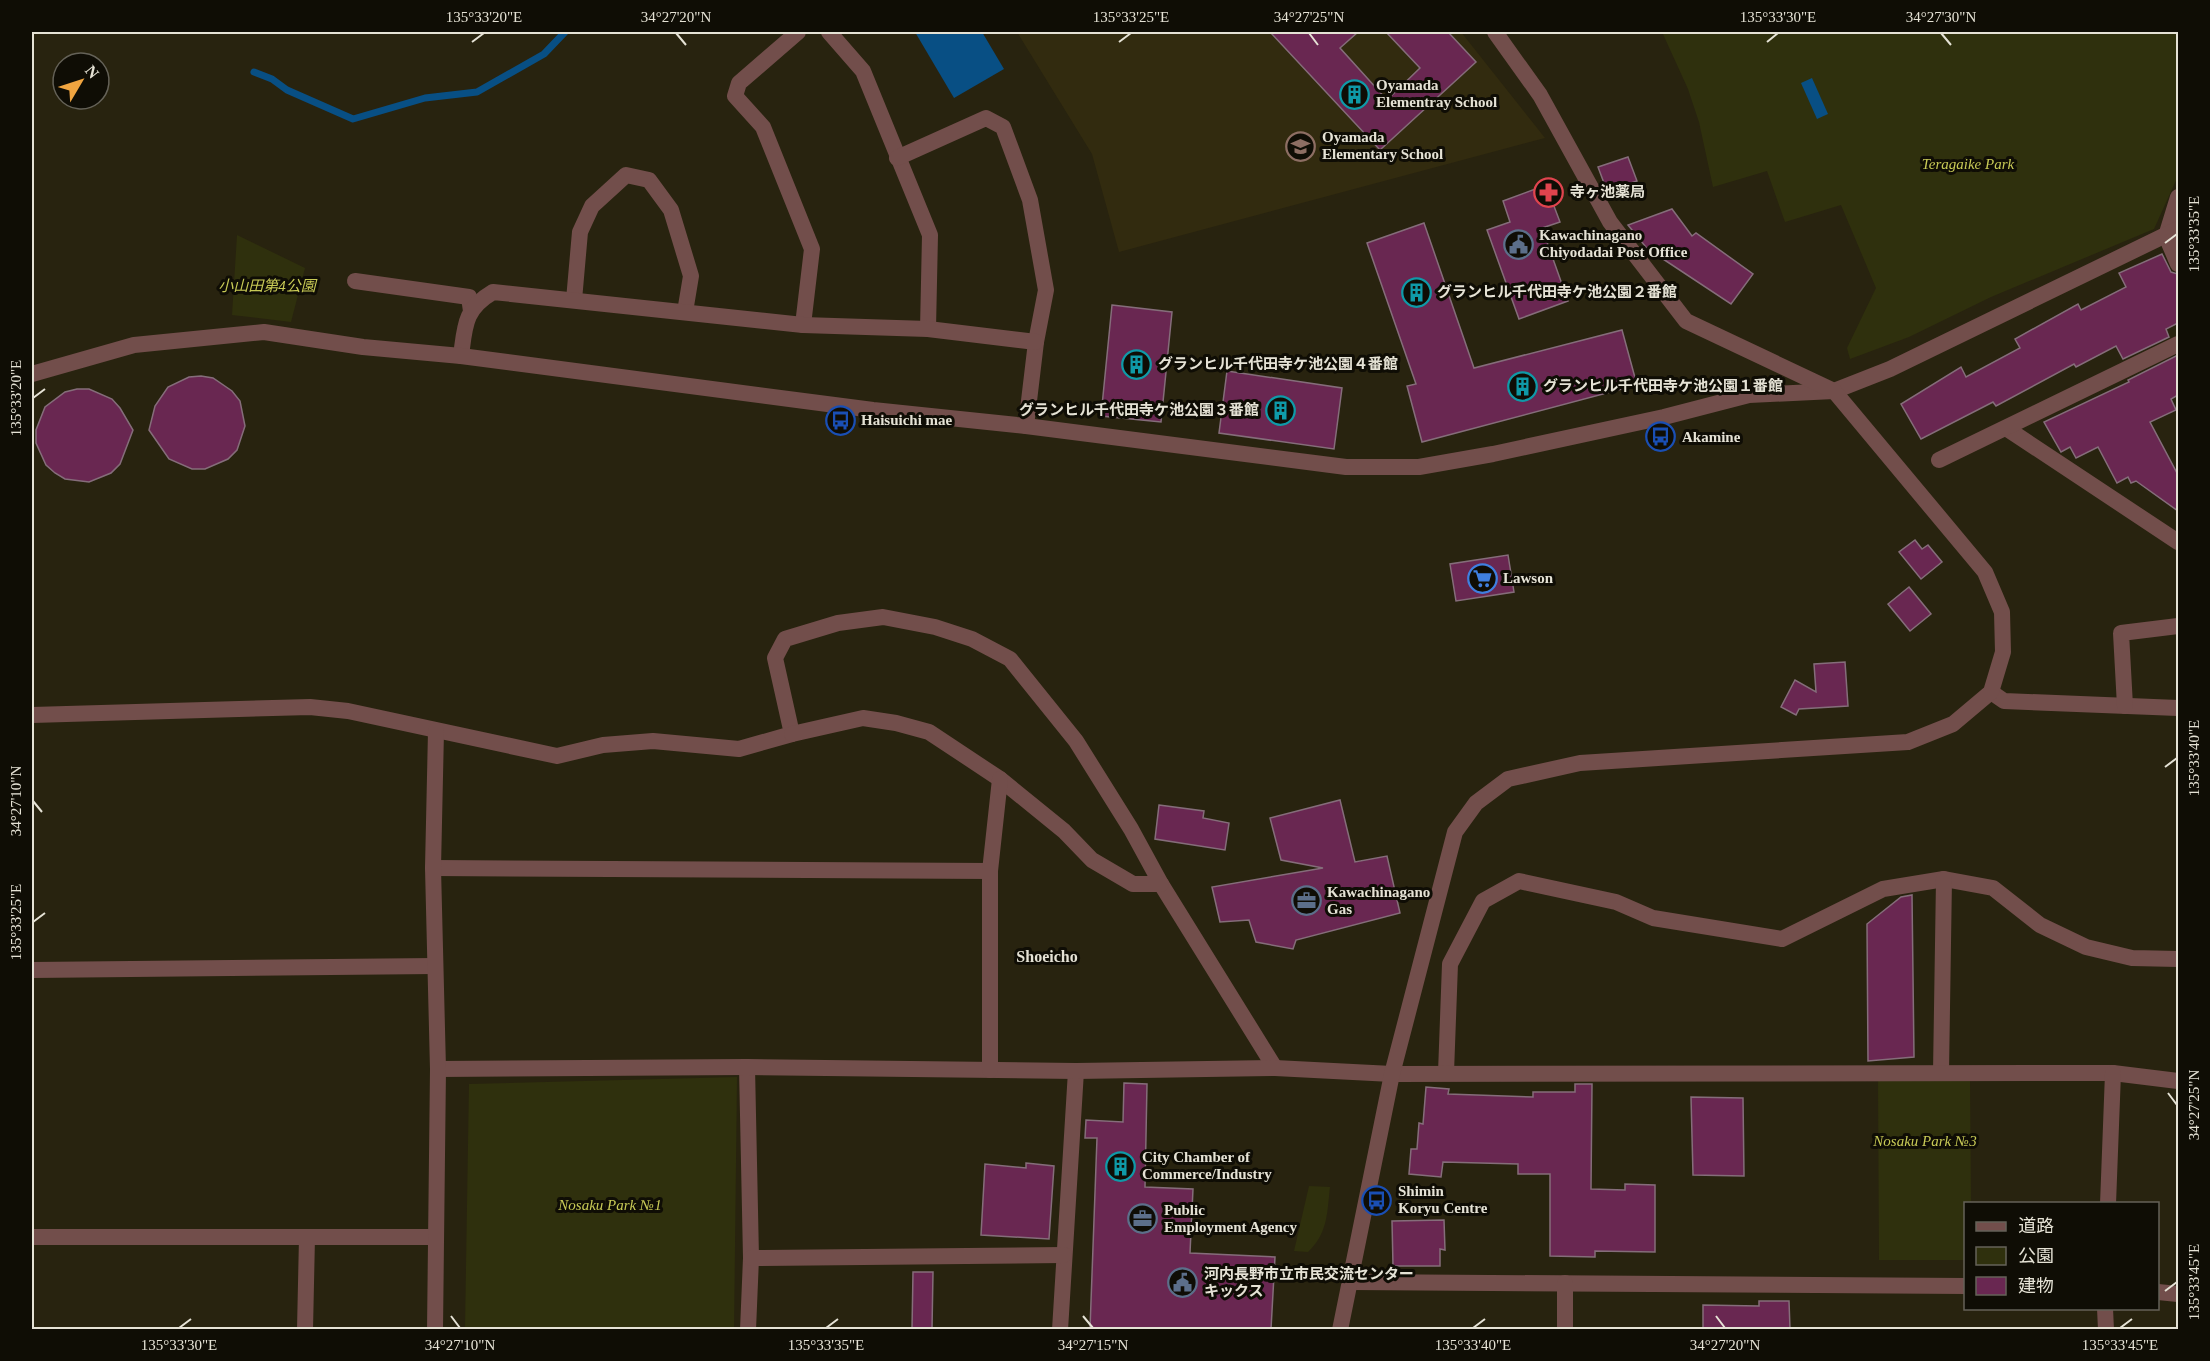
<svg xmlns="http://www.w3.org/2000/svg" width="2210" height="1361" viewBox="0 0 2210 1361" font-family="'Times New Roman','Noto Sans JP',serif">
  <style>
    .built { fill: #322b0f }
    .green { fill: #2f300d }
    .water { fill: #084f84 }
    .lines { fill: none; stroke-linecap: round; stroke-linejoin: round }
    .stream { stroke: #084f84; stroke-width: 7 }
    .building { fill: #692751; stroke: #856d7a; stroke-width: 1.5 }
    .minor { stroke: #724e4b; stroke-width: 16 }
    .tertiary { stroke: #724e4b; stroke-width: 16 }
    .ticks { fill: none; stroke: #e5e2d5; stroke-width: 2 }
    .labels { text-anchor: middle; stroke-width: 6; stroke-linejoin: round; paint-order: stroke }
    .poi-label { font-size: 15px; font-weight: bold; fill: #e5e2d5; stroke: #0f0d05; text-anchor: start }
    .park-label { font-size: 15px; font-style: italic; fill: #c8ca56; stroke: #0f0d05 }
    .neighbourhood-label { font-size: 16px; font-weight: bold; fill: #e5e2d5; stroke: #0f0d05 }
    .neatline { fill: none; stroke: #e5e2d5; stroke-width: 2 }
    .ticks-label { font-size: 15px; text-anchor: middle; fill: #e5e2d5 }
  </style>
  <rect width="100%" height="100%" fill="#28230f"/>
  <path class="built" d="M 1017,32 L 1461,32 L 1545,138 L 1119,252 L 1092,154 Z"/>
  <g class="green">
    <path d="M 1662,32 L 2178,32 L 2178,176 L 2154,229 L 1991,297 L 1909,337 L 1850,359 L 1847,348 L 1876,288 L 1841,205 L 1785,222 L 1767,171 L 1713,187 L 1699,122 L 1688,89 Z"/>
    <path d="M 237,235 L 305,268 L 291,322 L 232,315 Z"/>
    <path d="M 737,1077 L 734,1329 L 465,1329 L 469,1084 Z"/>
    <path d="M 1878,1078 L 1970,1078 L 1971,1203 L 1966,1204 L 1965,1260 L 1879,1260 Z"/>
    <path d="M 1309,1186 L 1330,1187 C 1327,1213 1328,1233 1308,1252 L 1294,1251 Z"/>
  </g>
  <g class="water">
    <path d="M 915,32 L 982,32 L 1004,69 L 954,98 Z"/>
    <path d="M 1812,78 L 1828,114 L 1817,119 L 1801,83 Z"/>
  </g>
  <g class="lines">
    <path class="stream" d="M 254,72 L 272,79 L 287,90 L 353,119 L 425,98 L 477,92 L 544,54 L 565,32"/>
  </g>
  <g class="building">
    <path d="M 1270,32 L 1358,32 L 1340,48 L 1387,100 L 1420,68 L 1386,32 L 1448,32 L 1476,62 L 1380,150 Z"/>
    <path d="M 1628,157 L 1637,181 L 1607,191 L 1598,167 Z"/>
    <path d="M 1546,185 L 1560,222 L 1542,228 L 1568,301 L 1519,319 L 1487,230 L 1510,222 L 1503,201 Z"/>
    <path d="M 1672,209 L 1692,236 L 1696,233 L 1753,274 L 1731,304 L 1657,255 L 1654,257 L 1628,225 Z"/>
    <path d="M 1424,223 L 1474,368 L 1622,330 L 1637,385 L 1422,442 L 1407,386 L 1416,384 L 1367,243 Z"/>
    <path d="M 2162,254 L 2171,272 L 2178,274 L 2178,323 L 2166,329 L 2169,337 L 2123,359 L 2116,346 L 2076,367 L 2074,364 L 1996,406 L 1993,402 L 1921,439 L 1901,404 L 1961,367 L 1966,377 L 2020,348 L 2015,339 L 2078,304 L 2081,310 L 2126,287 L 2119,273 Z"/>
    <path d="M 1112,305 L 1172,312 L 1161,422 L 1101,416 Z"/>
    <path d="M 2178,355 L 2178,395 L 2171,399 L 2176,410 L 2150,422 L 2178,475 L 2178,511 L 2136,481 L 2131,483 L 2128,477 L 2117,483 L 2098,447 L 2076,458 L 2070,447 L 2061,452 L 2044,422 L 2129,382 L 2128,380 Z"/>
    <path d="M 1227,371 L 1342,388 L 1334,449 L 1219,433 Z"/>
    <path d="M 201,376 L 213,378 L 232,391 L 240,401 L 245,426 L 237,450 L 228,459 L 205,469 L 192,469 L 169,459 L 149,430 L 155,406 L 168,387 L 189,377 Z"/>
    <path d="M 77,389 L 89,389 L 112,399 L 120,408 L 133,430 L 120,464 L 111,473 L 89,482 L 65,479 L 55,473 L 46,465 L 36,443 L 36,430 L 45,407 L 65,392 Z"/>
    <path d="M 1915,540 L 1922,549 L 1928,545 L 1942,562 L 1921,579 L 1899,552 Z"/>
    <path d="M 1508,555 L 1514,592 L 1456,601 L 1450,564 Z"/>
    <path d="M 1909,587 L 1931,614 L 1910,631 L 1888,604 Z"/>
    <path d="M 1845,662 L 1848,706 L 1799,709 L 1796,715 L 1781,707 L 1795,680 L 1816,692 L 1814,664 Z"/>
    <path d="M 1340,800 L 1355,862 L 1387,856 L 1400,913 L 1296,940 L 1293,949 L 1256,942 L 1249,920 L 1220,922 L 1212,887 L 1323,868 L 1281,860 L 1270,818 Z"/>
    <path d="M 1159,805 L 1204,811 L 1203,818 L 1229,823 L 1225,850 L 1155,839 Z"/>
    <path d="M 1912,895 L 1914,1057 L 1868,1061 L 1867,924 L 1901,897 Z"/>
    <path d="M 1124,1083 L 1147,1084 L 1145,1187 L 1193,1189 L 1190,1253 L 1275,1257 L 1271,1329 L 1090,1329 L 1097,1138 L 1085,1138 L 1086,1120 L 1123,1122 Z"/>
    <path d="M 1575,1084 L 1592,1084 L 1591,1189 L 1625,1190 L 1625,1184 L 1655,1185 L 1655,1252 L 1595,1251 L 1595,1257 L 1550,1256 L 1550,1174 L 1518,1174 L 1518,1164 L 1443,1162 L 1441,1177 L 1409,1174 L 1411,1149 L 1417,1149 L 1419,1123 L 1423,1124 L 1426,1087 L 1449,1089 L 1448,1094 L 1533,1097 L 1533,1092 L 1575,1092 Z"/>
    <path d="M 1691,1097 L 1743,1098 L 1744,1176 L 1693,1175 Z"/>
    <path d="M 1026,1163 L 1054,1166 L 1049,1239 L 981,1235 L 985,1164 L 1026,1168 Z"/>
    <path d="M 1444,1220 L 1445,1250 L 1440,1249 L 1440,1266 L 1393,1266 L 1392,1221 Z"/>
    <path d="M 913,1272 L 933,1272 L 932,1329 L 912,1329 Z"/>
    <path d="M 1759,1301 L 1789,1301 L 1790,1329 L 1703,1329 L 1703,1305 L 1759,1306 Z"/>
  </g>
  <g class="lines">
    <g class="minor">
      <path d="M 798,32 L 739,83 L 735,96 L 763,127 L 812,249 L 803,325"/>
      <path d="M 829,32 L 863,71 L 930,235 L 928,329"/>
      <path d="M 897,158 L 986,118 L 1003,127 L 1030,200 L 1046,290 L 1036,342 L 1026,426"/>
      <path d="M 2178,197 L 2166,236 L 2178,264"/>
      <path d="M 355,281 L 469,297 L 471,311"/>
      <path d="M 574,300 L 580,232 L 592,206 L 626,175 L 649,180 L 671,210 L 691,276 L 685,312"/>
      <path d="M 461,356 C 465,326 464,309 493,292 L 803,325 L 928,329 L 1036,342"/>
      <path d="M 2006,428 L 2178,542"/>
      <path d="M 1939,460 L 2178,344"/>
      <path d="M 1991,692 L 2004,701 L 2178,708"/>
      <path d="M 2125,706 L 2121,633 L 2178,626"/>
      <path d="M 32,715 L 310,707 L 348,711 L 557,756 L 603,745 L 653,741 L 739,749 L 792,734 L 775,658 L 785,639 L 838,623 L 883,617 L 935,627 L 972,639 L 1010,659 L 1076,741 L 1131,829 L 1161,884 L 1275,1068"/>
      <path d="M 792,734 L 863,718 L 896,723 L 929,732 L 1000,779 L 1064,831 L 1092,860 L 1133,884 L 1161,884"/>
      <path d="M 747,1067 L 751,1258 L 748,1330"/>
      <path d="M 1446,1073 L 1450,964 L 1483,901 L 1519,881 L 1616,902 L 1653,918 L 1782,939 L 1883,889 L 1944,879 L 1993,888 L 2040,925 L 2086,947 L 2132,958 L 2178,959"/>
      <path d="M 1941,1073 L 1944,879"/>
      <path d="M 305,1330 L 307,1237"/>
      <path d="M 1060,1330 L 1076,1071"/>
    </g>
    <g class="tertiary">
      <path d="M 32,374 L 134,345 L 264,332 L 363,347 L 461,356 L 873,410 L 1026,426 L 1346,467 L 1419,467 L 1493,454 L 1664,417 L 1749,395 L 1834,391 L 1890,369 L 2178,229"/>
      <path d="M 433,868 L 990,871"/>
      <path d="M 32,970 L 435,966"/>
      <path d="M 438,1069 L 747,1067 L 1076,1071 L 1275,1068 L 1392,1074 L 2113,1073 L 2178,1081"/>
      <path d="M 990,1070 L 990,871 L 1000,779"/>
      <path d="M 2108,1204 L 2113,1073"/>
      <path d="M 32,1237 L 436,1237"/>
      <path d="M 751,1258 L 1064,1255"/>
      <path d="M 1351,1282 L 1966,1286"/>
      <path d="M 2158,1292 L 2178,1294"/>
      <path d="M 2105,1308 L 2106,1330"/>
      <path d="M 435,1330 L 438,1069 L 433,868 L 436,731"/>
      <path d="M 1340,1330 L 1392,1074 L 1455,832 L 1476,803 L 1508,779 L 1580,763 L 1908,742 L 1953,724 L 1991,692 L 2003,652 L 2002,612 L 1985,572 L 1834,391 L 1686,321 L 1610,222 L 1540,95 L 1495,32"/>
      <path d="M 1565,1330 L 1565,1283"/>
    </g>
  </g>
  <path class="ticks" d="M 676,33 L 686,45M 1309,33 L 1318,45M 1941,33 L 1951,45M 472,42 L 484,33M 1119,42 L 1131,33M 1767,42 L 1778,33M 2165,243 L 2177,234M 33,398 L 45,389M 2165,767 L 2177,758M 33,801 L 42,812M 33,922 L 45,913M 2168,1093 L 2177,1105M 2165,1291 L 2177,1282M 451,1316 L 460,1328M 1083,1316 L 1093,1328M 1716,1316 L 1725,1328M 179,1328 L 191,1319M 826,1328 L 838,1319M 1473,1328 L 1485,1319M 2120,1328 L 2132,1319"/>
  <defs>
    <symbol id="building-ring" viewBox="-11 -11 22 22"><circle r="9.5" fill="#0f0d05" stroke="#0f9aa8" stroke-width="1.5"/><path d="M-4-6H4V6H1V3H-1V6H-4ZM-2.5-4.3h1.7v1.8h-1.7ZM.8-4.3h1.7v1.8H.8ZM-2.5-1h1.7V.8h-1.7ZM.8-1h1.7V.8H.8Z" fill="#0f9aa8"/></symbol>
    <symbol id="school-ring" viewBox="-11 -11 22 22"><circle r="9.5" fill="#0f0d05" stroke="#8d6e63" stroke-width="1.5"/><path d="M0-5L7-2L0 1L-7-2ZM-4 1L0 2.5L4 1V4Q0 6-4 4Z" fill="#8d6e63"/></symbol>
    <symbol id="pharmacy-ring" viewBox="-11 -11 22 22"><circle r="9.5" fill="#0f0d05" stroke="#e0444e" stroke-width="1.5"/><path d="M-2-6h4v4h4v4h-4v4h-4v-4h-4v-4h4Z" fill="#e0444e"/></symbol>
    <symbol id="civic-ring" viewBox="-11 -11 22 22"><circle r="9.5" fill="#0f0d05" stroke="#5c6f8a" stroke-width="1.5"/><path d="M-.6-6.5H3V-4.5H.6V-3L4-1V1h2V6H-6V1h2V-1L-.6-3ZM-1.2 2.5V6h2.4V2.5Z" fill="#5c6f8a"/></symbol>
    <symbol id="bus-ring" viewBox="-11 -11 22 22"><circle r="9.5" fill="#0f0d05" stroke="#1a4fb4" stroke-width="1.5"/><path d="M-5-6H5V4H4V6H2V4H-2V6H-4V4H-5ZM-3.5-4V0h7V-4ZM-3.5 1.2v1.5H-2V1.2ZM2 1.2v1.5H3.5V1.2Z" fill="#1a4fb4"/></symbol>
    <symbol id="supermarket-ring" viewBox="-11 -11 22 22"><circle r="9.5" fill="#0f0d05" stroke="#3f7fe0" stroke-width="1.5"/><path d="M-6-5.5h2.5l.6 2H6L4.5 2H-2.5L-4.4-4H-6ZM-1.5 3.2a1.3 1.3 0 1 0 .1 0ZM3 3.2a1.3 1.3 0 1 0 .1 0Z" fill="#3f7fe0"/></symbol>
    <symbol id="office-ring" viewBox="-11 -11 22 22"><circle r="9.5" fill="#0f0d05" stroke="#5c6f8a" stroke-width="1.5"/><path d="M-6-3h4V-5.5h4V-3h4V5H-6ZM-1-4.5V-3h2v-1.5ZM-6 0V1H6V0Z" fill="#5c6f8a"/></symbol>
  </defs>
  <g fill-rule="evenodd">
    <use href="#building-ring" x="1338" y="78" width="33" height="33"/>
    <use href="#school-ring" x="1284" y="130" width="33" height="33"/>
    <use href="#pharmacy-ring" x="1532" y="176" width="33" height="33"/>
    <use href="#civic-ring" x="1502" y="228" width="33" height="33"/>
    <use href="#building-ring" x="1400" y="276" width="33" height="33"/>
    <use href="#building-ring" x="1120" y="348" width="33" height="33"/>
    <use href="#building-ring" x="1506" y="370" width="33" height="33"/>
    <use href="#building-ring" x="1264" y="394" width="33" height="33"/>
    <use href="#bus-ring" x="824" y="404" width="33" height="33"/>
    <use href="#bus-ring" x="1644" y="420" width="33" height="33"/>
    <use href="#supermarket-ring" x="1466" y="562" width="33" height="33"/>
    <use href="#office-ring" x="1290" y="884" width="33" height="33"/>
    <use href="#building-ring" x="1104" y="1150" width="33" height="33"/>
    <use href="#bus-ring" x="1360" y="1184" width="33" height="33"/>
    <use href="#office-ring" x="1126" y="1202" width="33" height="33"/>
    <use href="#civic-ring" x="1166" y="1266" width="33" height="33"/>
  </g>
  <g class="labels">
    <g class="poi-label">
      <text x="1376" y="90">Oyamada<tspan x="1376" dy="17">Elementray School</tspan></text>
      <text x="1322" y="142">Oyamada<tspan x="1322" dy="17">Elementary School</tspan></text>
      <text x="1570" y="197">寺ヶ池薬局</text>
      <text x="1539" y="240">Kawachinagano<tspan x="1539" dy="17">Chiyodadai Post Office</tspan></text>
      <text x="1437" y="297">グランヒル千代田寺ケ池公園２番館</text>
      <text x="1158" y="369">グランヒル千代田寺ケ池公園４番館</text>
      <text x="1543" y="391">グランヒル千代田寺ケ池公園１番館</text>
      <text x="1259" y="415" text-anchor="end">グランヒル千代田寺ケ池公園３番館</text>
      <text x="861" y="425">Haisuichi mae</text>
      <text x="1682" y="442">Akamine</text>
      <text x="1503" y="583">Lawson</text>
      <text x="1327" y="897">Kawachinagano<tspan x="1327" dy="17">Gas</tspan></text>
      <text x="1142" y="1162">City Chamber of<tspan x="1142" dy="17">Commerce/Industry</tspan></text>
      <text x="1398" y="1196">Shimin<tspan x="1398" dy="17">Koryu Centre</tspan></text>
      <text x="1164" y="1215">Public<tspan x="1164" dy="17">Employment Agency</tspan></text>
      <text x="1204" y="1279">河内長野市立市民交流センター<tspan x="1204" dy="17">キックス</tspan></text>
    </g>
    <g class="park-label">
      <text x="1968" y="169">Teragaike Park</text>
      <text x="267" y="291">小山田第4公園</text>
      <text x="1925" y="1146">Nosaku Park №3</text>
      <text x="610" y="1210">Nosaku Park №1</text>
    </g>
    <g class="neighbourhood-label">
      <text x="1047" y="962">Shoeicho</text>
    </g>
  </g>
  <rect width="2210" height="1361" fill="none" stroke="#0f0d05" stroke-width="66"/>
  <rect x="1964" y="1202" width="195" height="108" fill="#0f0d05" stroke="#656258" stroke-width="1.5"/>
  <rect x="1976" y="1222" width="30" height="9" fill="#724e4b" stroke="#656258" stroke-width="1.5"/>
  <text x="2018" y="1232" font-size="18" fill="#e5e2d5">道路</text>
  <rect x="1976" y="1247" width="30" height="18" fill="#2f300d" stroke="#656258" stroke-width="1.5"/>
  <text x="2018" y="1262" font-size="18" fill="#e5e2d5">公園</text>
  <rect x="1976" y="1277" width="30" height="18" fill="#692751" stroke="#656258" stroke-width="1.5"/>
  <text x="2018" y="1292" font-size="18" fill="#e5e2d5">建物</text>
  <g transform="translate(81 81) rotate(51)"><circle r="28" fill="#0f0d05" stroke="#656258" stroke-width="1.5"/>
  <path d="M0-4.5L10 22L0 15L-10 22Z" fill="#f1a540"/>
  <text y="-9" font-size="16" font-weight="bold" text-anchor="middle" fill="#e5e2d5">N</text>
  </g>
  <rect x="33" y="33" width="2144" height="1295" class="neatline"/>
  <g class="ticks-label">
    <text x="484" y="22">135°33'20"E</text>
    <text x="676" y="22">34°27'20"N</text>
    <text x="1131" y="22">135°33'25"E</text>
    <text x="1309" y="22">34°27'25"N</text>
    <text x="1778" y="22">135°33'30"E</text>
    <text x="1941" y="22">34°27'30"N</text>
    <text transform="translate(2194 234) rotate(-90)" y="5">135°33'35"E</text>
    <text transform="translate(16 398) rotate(-90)" y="5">135°33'20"E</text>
    <text transform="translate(2194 758) rotate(-90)" y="5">135°33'40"E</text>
    <text transform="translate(16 801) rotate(-90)" y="5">34°27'10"N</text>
    <text transform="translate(16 922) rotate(-90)" y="5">135°33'25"E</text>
    <text transform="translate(2194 1105) rotate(-90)" y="5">34°27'25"N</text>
    <text transform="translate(2194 1282) rotate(-90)" y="5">135°33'45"E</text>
    <text x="179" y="1350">135°33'30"E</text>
    <text x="460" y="1350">34°27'10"N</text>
    <text x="826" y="1350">135°33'35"E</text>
    <text x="1093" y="1350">34°27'15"N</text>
    <text x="1473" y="1350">135°33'40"E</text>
    <text x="1725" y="1350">34°27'20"N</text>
    <text x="2120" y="1350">135°33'45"E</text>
  </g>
</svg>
